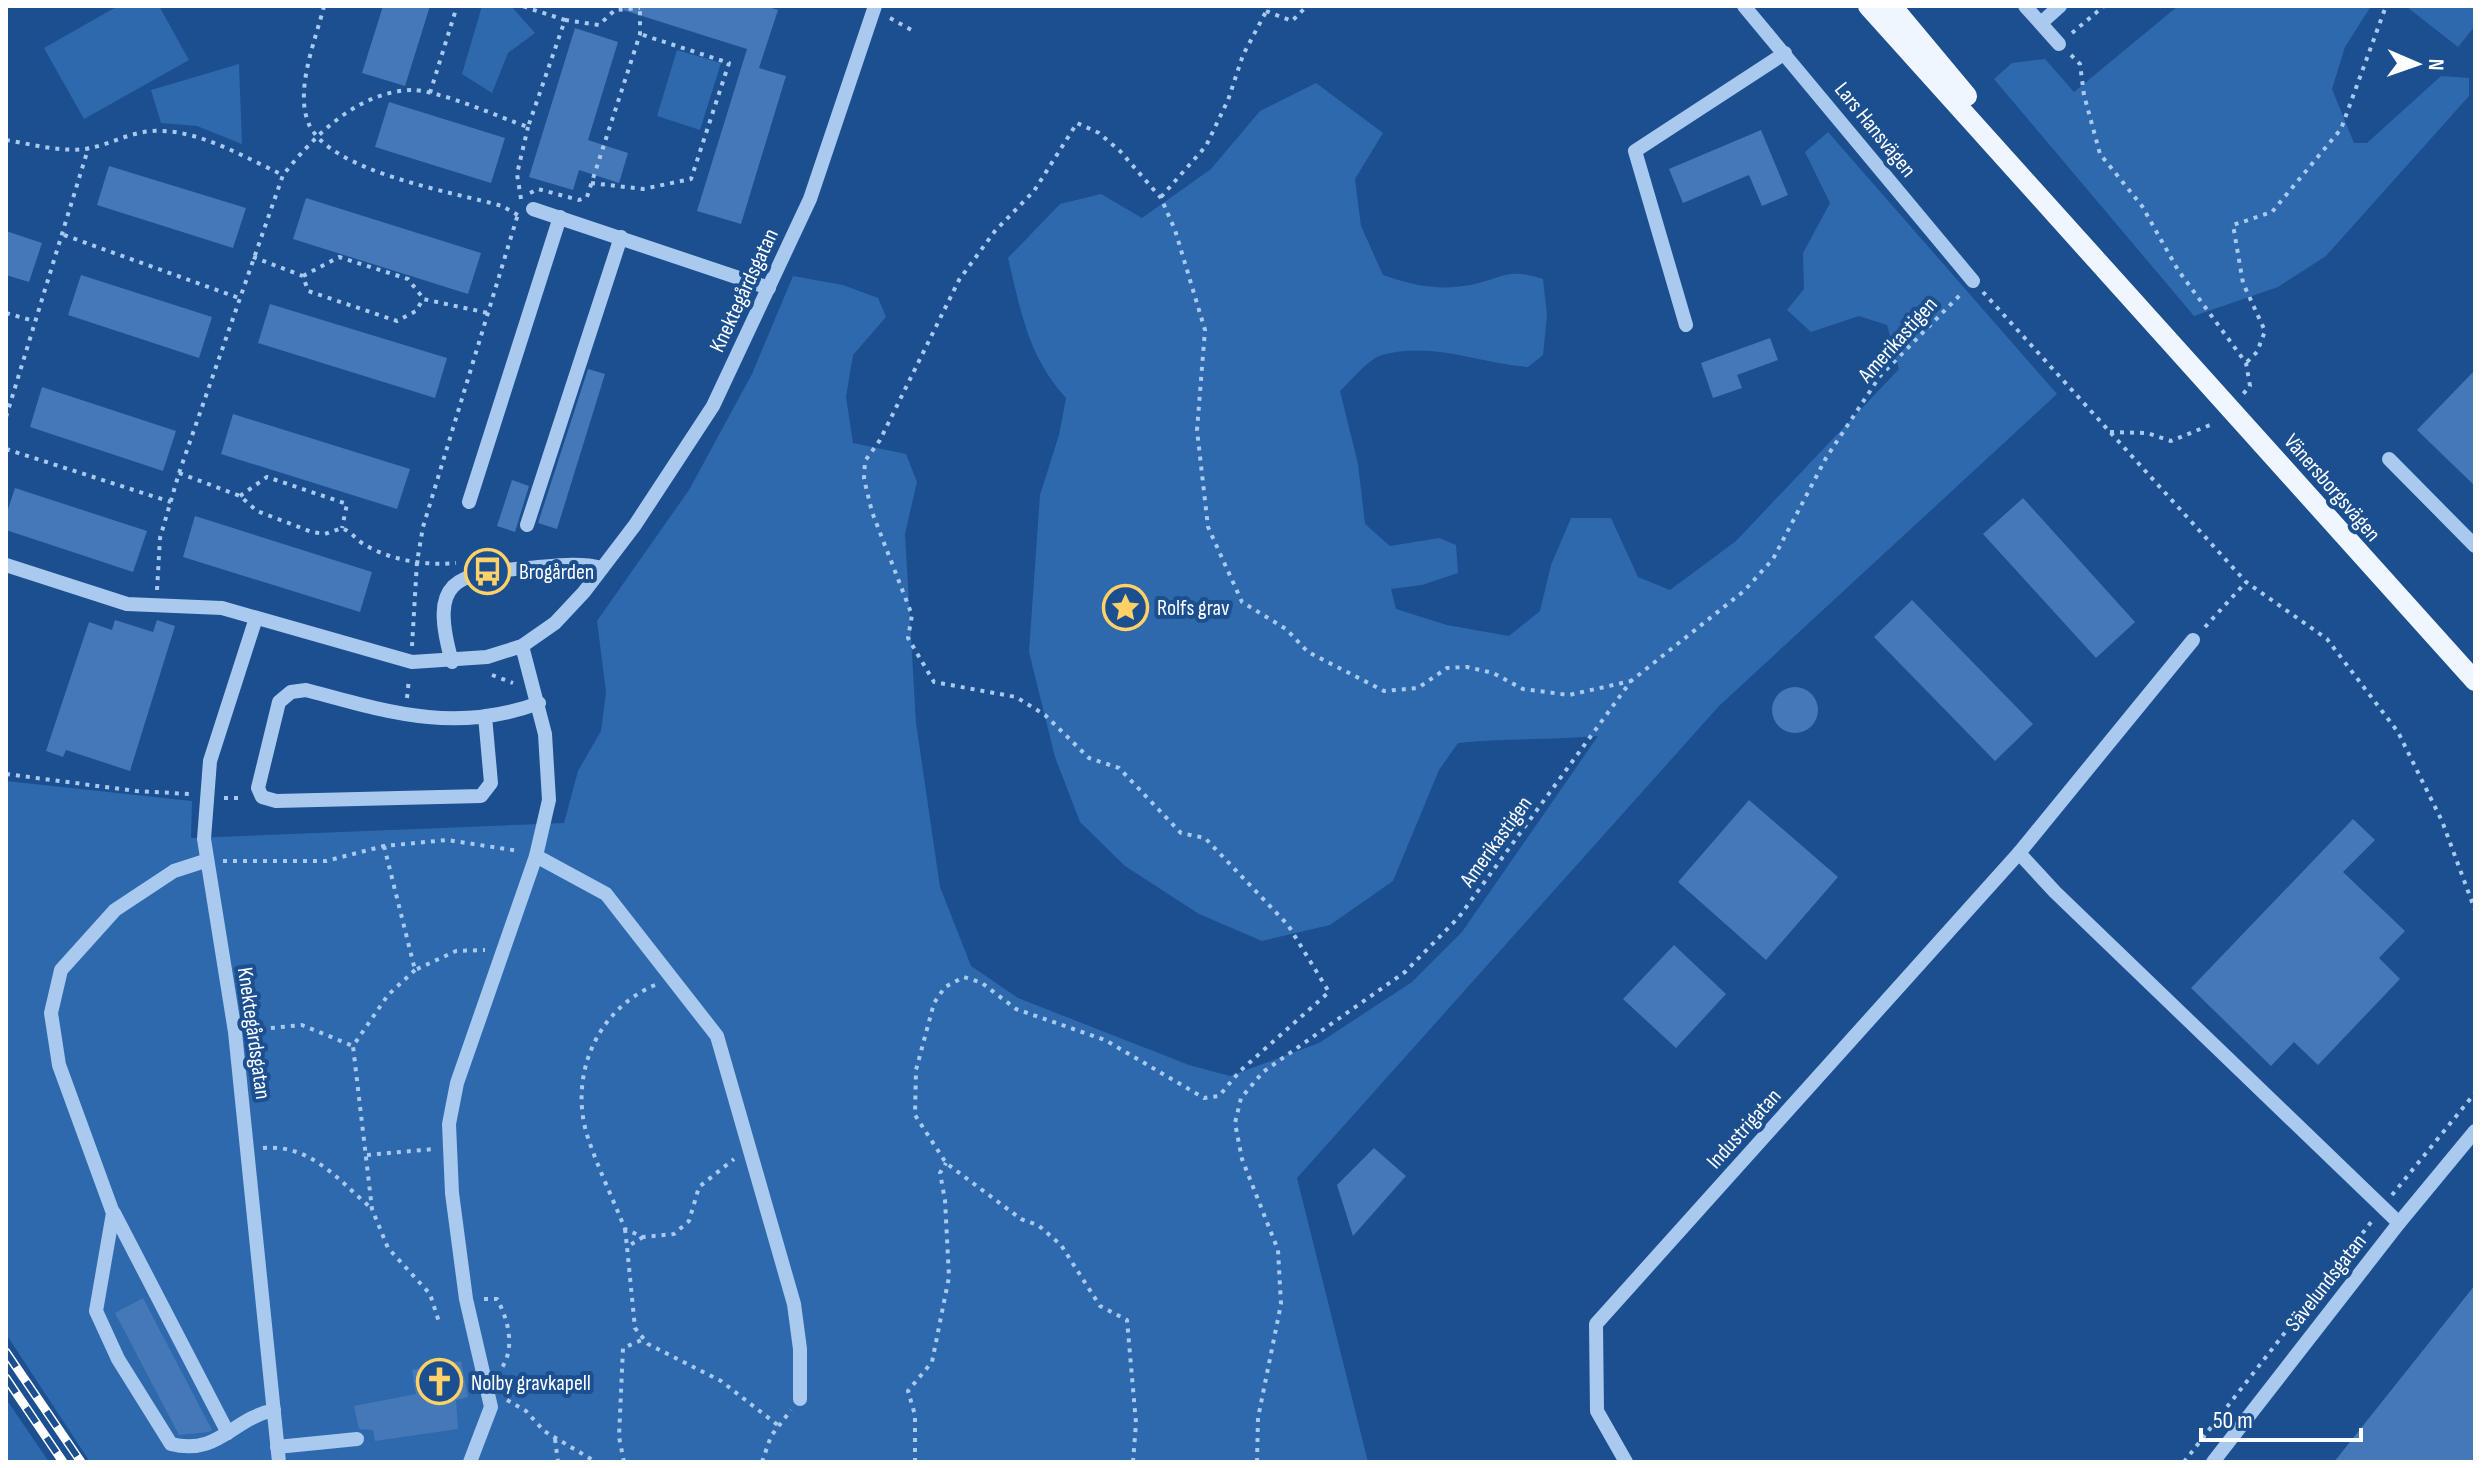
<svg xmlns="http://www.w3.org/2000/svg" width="2481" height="1468" viewBox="0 0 2481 1468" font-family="'Sofia Sans Condensed',sans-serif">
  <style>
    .green { fill: #2e69ad }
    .building { fill: #4478b7 }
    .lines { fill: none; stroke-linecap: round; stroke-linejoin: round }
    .path { stroke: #a9c9ee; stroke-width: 4; stroke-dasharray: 4 6; stroke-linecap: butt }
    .minor { stroke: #a9c9ee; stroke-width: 14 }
    .major { stroke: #f0f6ff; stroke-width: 20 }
    .rail-casing { stroke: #fff; stroke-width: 9 }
    .rail { stroke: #1b4f8f; stroke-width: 6; stroke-dasharray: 18; stroke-linecap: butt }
    .labels { text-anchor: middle; stroke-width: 8; stroke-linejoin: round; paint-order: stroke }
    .street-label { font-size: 22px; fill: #fff; stroke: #1b4f8f }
    .poi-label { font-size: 22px; fill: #fff; stroke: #1b4f8f; text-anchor: start }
  </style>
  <rect width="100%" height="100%" fill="#1b4f8f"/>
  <g class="green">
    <path d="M 118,6 L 159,6 L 189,60 L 84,119 L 44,48 Z"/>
    <path d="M 482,6 L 511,6 L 535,33 L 508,53 L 492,93 L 462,74 Z"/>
    <path d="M 2178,6 L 2371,6 L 2345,47 L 2332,89 L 2354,143 L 2367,143 L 2441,76 L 2469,78 L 2469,96 L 2326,256 L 2278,287 L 2194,316 L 1994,79 L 2012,63 L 2045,59 L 2074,92 Z"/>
    <path d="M 2475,6 L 2475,26 L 2458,47 L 2407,7 Z"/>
    <path d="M 677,50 L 721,63 L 700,130 L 657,116 Z"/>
    <path d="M 239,64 L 242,144 L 197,126 L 161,123 L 151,90 Z"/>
    <path d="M 1316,83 L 1383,133 L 1355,179 L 1361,226 L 1383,275 C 1411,285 1439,291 1470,285 C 1504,278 1506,267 1543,279 L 1547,315 L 1543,355 L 1528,367 C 1479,363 1431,341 1382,355 C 1368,359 1351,381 1340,391 L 1358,464 L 1365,524 L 1390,546 L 1439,538 L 1456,545 L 1458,573 L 1422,585 L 1391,589 L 1396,609 L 1447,625 L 1509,636 L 1540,611 L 1551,565 L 1571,518 L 1611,518 L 1638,577 L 1670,590 L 1736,541 L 1899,369 L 1887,325 L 1859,316 L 1811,332 L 1787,310 L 1804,289 L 1803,253 L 1830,203 L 1805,152 L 1828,132 L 2057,394 L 1719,706 L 1297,1178 L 1368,1462 L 90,1462 L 6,1334 L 6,781 L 192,801 L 191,838 L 564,823 L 578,771 L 601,731 L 606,692 L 597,621 L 689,490 L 752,374 L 793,276 L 843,285 L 878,298 L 886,317 L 853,355 L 846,397 L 853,443 L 906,454 L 917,482 L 905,534 L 916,723 L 940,887 L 971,966 L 1018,998 L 1189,1065 L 1230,1076 L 1319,1043 L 1412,982 L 1462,932 L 1598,736 C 1551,740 1505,738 1458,743 L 1439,770 L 1393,881 L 1330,925 L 1262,941 L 1199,914 L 1125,866 L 1080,822 L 1055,757 L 1029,652 L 1040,495 L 1059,435 L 1066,398 C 1028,356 1021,312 1008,258 L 1060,204 L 1101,194 L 1142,218 L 1211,169 L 1260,111 Z"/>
    <path d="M 6,1399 L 49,1462 L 6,1462 Z"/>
  </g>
  <g class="building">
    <path d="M 383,6 L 430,6 L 405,86 L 362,73 Z"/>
    <path d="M 624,6 L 766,6 L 778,10 L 759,68 L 786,76 L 741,224 L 697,211 L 747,49 L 623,10 Z"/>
    <path d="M 575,28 L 618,42 L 588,140 L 628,153 L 619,183 L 579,170 L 573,190 L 529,177 Z"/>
    <path d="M 389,102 L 505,138 L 491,183 L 375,147 Z"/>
    <path d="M 1761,130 L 1788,195 L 1762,206 L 1749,175 L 1683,203 L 1669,169 Z"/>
    <path d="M 109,166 L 246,208 L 233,248 L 97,205 Z"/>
    <path d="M 306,198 L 481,253 L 468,294 L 293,239 Z"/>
    <path d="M 6,231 L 42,243 L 29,282 L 6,275 Z"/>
    <path d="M 81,275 L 212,317 L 199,358 L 68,315 Z"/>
    <path d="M 270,304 L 447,358 L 435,398 L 258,343 Z"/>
    <path d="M 1770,338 L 1778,360 L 1737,375 L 1742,388 L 1713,398 L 1701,363 Z"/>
    <path d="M 588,369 L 605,374 L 557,529 L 538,523 Z"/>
    <path d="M 2475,370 L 2475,486 L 2417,430 Z"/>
    <path d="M 42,387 L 176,431 L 163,471 L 30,427 Z"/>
    <path d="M 233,414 L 410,469 L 397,509 L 221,454 Z"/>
    <path d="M 512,480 L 529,486 L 515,532 L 497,526 Z"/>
    <path d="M 15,488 L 147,531 L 133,572 L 6,530 L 6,515 Z"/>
    <path d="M 2023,498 L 2135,622 L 2096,658 L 1983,534 Z"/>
    <path d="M 195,516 L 372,572 L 360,612 L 183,557 Z"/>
    <path d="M 1912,600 L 2033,724 L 1995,761 L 1874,637 Z"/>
    <path d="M 115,620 L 153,632 L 157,620 L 175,626 L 130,771 L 66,750 L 63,757 L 46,751 L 89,622 L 112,630 Z"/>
    <circle cx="1795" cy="710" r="23"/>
    <path d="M 1749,800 L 1838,877 L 1766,960 L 1678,882 Z"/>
    <path d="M 2353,819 L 2375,840 L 2343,872 L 2405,931 L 2379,958 L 2400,979 L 2318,1065 L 2294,1042 L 2271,1066 L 2191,988 Z"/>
    <path d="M 1674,945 L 1726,994 L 1676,1048 L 1623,999 Z"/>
    <path d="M 1374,1148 L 1406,1176 L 1353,1236 L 1337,1185 Z"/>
    <path d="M 2475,1285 L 2475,1462 L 2334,1462 Z"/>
    <path d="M 143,1298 L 212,1430 L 209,1432 L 179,1435 L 115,1313 Z"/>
    <path d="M 461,1361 L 468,1397 L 456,1400 L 458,1429 L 375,1441 L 373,1430 L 359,1429 L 354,1406 L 416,1394 L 412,1370 Z"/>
  </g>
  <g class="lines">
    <g class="path">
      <path d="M 324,6 C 316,39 295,88 308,122 C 327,172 454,192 502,206 L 518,215"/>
      <path d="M 1266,11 L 1292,21 L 1307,6"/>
      <path d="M 890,18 L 915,32"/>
      <path d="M 565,20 L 599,25 L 615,10 L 640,8"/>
      <path d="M 2072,33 L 2104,6"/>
      <path d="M 2071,55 L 2080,64 L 2084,95 L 2100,154 L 2142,206 L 2178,270 L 2246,363 L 2250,386 L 2243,394"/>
      <path d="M 430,93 L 457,6"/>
      <path d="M 6,140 C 31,144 59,152 85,149 C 112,145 133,129 162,131 C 203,132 246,158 283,175"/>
      <path d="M 591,183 L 643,189 L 691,179 L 729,63 L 640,34"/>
      <path d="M 530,193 L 538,189 L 579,200 L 587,197 L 640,34 L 640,6"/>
      <path d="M 1161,197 L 1206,146 L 1228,100 L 1243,55 L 1269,6"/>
      <path d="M 521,199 L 517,174 L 528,127"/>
      <path d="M 64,235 L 239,298"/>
      <path d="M 253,257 L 303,276 L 308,291 L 397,321 L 416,311 L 423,299 L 488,313"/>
      <path d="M 303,276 L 339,257 L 408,279 L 423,298"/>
      <path d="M 1983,292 L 2246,582 L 2327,639 L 2398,732 L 2442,821 L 2475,910"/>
      <path d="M 6,313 L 34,321"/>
      <path d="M 2247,362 L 2257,352 L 2265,331 L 2243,283 L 2233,225 L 2272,212 L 2341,129 L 2386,6"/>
      <path d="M 6,417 L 88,149"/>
      <path d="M 2110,432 L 2147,433 L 2171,441 L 2215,423"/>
      <path d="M 6,449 L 171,502"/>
      <path d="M 179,473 L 240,496 L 257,511 L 312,532 L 325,534 L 342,528 C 351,532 355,538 362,543 C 388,560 426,566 456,563"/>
      <path d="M 240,496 L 267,477 L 347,504 L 342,528"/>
      <path d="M 157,590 L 160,538 L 179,473 L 283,175 C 314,136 357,92 411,90 C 439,90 499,117 528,127 L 565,20 L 522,6"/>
      <path d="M 2205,627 L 2246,582"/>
      <path d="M 412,646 L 417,562 L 423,527 L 518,214"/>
      <path d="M 492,675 L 513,683"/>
      <path d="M 407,698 L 409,679"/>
      <path d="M 6,774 L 136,791 L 190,794"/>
      <path d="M 224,798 L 243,798"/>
      <path d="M 384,846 L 415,970 L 456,951 L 485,950"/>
      <path d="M 223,861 L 326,861 L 384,846 L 447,840 L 519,851"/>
      <path d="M 415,970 L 388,995 L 353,1046 L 372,1209 L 388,1248 L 430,1294 L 439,1322"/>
      <path d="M 655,985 C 596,1010 568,1077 588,1138 C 598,1168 613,1199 625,1229 L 643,1237 L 674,1234 L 689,1221 L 699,1187 L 734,1159"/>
      <path d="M 251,1030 L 302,1025 L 353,1046"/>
      <path d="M 263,1148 C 311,1144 337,1179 370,1207"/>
      <path d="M 367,1155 L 434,1149"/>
      <path d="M 2392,1195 L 2475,1093"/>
      <path d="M 625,1229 L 627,1247"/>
      <path d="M 643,1237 L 627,1247 L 635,1328 L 648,1344 L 721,1381 L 779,1426"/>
      <path d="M 484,1299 L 497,1299 C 508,1319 516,1348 501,1369"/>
      <path d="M 507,1400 L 526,1411 L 544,1431 L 596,1462"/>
      <path d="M 555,1439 L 558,1462"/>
      <path d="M 624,1462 L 619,1437 L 623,1348 L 644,1339"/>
      <path d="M 762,1462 L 771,1436 L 791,1410"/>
      <path d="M 915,1462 L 915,1415 L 908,1391 L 932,1362 L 949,1277 L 945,1200 L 940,1173 L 946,1163"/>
      <path d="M 1133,1462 L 1136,1423 L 1127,1320 L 1100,1306 L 1061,1245 L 1038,1225 L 1021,1219 L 946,1163 L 915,1115 L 916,1070 L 934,1003 L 945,987 L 964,977 L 982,983 L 1016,1009 L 1105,1040 L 1204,1098 L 1219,1096 L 1240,1071 L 1329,992 L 1288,925 L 1205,838 L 1181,833 L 1119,768 L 1089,758 L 1045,715 L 1016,697 L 934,682 L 908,638 L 912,615 L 872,512 L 864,479 L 865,461 L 880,440 L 959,280 L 995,231 L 1034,191 L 1077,123 L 1099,133 L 1120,151 L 1161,198 L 1175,230 L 1205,330 L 1197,430 L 1208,527 L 1242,602 L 1286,629 L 1308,652 L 1384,691 L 1418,688 L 1447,668 L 1467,667 L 1493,673 L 1523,689 L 1569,695 L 1631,681"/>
      <path d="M 1257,1462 L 1258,1418 L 1281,1304 L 1278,1250 L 1242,1159 L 1235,1123 L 1241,1098 L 1263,1072 L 1405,972 L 1459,917 L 1631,681 L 1744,591 L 1773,559 L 1826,458 L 1880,376 L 1963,292"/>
      <path d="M 2184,1462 L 2372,1221"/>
    </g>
    <g class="minor">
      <path d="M 1744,6 L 1973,281"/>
      <path d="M 2025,6 L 2059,44"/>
      <path d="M 2041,23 L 2060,6"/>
      <path d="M 533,209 L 769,288"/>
      <path d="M 1686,325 L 1635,151 L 1785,53"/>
      <path d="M 2389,459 L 2475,546"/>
      <path d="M 469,502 L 560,217"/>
      <path d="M 527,525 L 621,237"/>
      <path d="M 6,565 L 127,604 L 222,608 L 412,662 L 487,657 L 522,646 L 555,623 L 584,592 L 635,525 L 713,406 L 810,199 L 875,6"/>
      <path d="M 256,618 L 210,761 L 204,839 L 235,1032 L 279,1462"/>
      <path d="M 452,662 C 429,580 453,573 529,568 C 554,566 578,562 602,568"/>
      <path d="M 485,716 L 491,783 L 481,796 L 276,801 L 262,797 L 258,788 L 279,702 L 291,692 L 306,690 C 387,712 456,734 539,703"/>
      <path d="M 2019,853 L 2055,892 L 2399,1223"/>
      <path d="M 536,856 L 606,894 L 717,1036 L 794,1304 L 800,1349 L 800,1399"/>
      <path d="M 205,861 L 174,871 L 115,910 L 61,970 L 51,1013 L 59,1065 L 113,1213 L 96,1311 L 118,1359 L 171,1444 C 218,1456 232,1419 274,1410"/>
      <path d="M 114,1213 L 228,1433"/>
      <path d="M 277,1447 L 357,1439"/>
      <path d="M 470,1462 L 491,1407 L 466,1299 L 452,1193 L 449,1124 L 457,1083 L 536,856 L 549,800 L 545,734 L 522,646"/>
      <path d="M 1626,1462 L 1597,1411 L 1596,1324 L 2019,853 L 2193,640"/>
      <path d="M 2213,1462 L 2399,1223 L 2475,1131"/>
    </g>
    <g class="major">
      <path d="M 1868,6 L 2475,681"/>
      <path d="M 1892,6 L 1967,96"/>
    </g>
    <defs>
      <g id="rail">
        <path d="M 6,1352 L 81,1462"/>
        <path d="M 6,1378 L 63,1462"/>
      </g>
    </defs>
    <use href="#rail" class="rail-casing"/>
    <use href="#rail" class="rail"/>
  </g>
  <defs>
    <symbol id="bus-ring" viewBox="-11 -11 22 22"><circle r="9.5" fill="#1b4f8f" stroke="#ffd166" stroke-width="1.5"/><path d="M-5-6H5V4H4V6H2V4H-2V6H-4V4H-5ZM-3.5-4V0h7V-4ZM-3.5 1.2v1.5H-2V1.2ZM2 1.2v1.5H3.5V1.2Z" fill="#ffd166"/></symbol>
    <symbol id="sight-ring" viewBox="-11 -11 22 22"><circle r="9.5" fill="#1b4f8f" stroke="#ffd166" stroke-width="1.5"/><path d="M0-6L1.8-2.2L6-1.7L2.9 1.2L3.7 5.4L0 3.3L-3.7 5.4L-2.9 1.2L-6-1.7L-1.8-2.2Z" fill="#ffd166"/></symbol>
    <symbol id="church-ring" viewBox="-11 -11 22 22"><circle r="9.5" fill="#1b4f8f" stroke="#ffd166" stroke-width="1.5"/><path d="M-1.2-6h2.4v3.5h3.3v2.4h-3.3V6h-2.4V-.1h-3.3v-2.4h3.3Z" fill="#ffd166"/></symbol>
  </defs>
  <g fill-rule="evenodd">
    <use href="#bus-ring" x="462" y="546" width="51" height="51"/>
    <use href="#sight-ring" x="1100" y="582" width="51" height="51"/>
    <use href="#church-ring" x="414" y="1356" width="51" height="51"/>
  </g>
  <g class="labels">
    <g class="street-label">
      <text transform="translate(1876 129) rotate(51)" y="8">Lars Hansvägen</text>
      <text transform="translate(743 290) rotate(-65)" y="8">Knektegårdsgatan</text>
      <text transform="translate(1897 339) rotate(-48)" y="8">Amerikastigen</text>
      <text transform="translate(2333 487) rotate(49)" y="8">Vänersborgsvägen</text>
      <text transform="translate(1495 841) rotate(-54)" y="8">Amerikastigen</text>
      <text transform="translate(255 1033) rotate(82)" y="8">Knektegårdsgatan</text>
      <text transform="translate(1743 1128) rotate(-48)" y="8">Industrigatan</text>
      <text transform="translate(2325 1282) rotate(-52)" y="8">Sävelundsgatan</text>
    </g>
    <g class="poi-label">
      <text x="519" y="579">Brogården</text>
      <text x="1157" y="615">Rolfs grav</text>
      <text x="471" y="1390">Nolby gravkapell</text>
    </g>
  </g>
  <rect width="2481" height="1468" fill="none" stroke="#ffffff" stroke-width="16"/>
  <g transform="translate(2417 64) rotate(92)" stroke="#1b4f8f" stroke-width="6" paint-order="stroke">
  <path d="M0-6L14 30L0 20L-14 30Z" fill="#ffffff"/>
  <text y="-12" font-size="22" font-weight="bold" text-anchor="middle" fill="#ffffff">N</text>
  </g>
  <path d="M2201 1428v12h160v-12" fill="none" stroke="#ffffff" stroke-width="4"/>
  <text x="2213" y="1428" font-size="24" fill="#ffffff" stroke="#1b4f8f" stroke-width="6" paint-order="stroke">50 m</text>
</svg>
